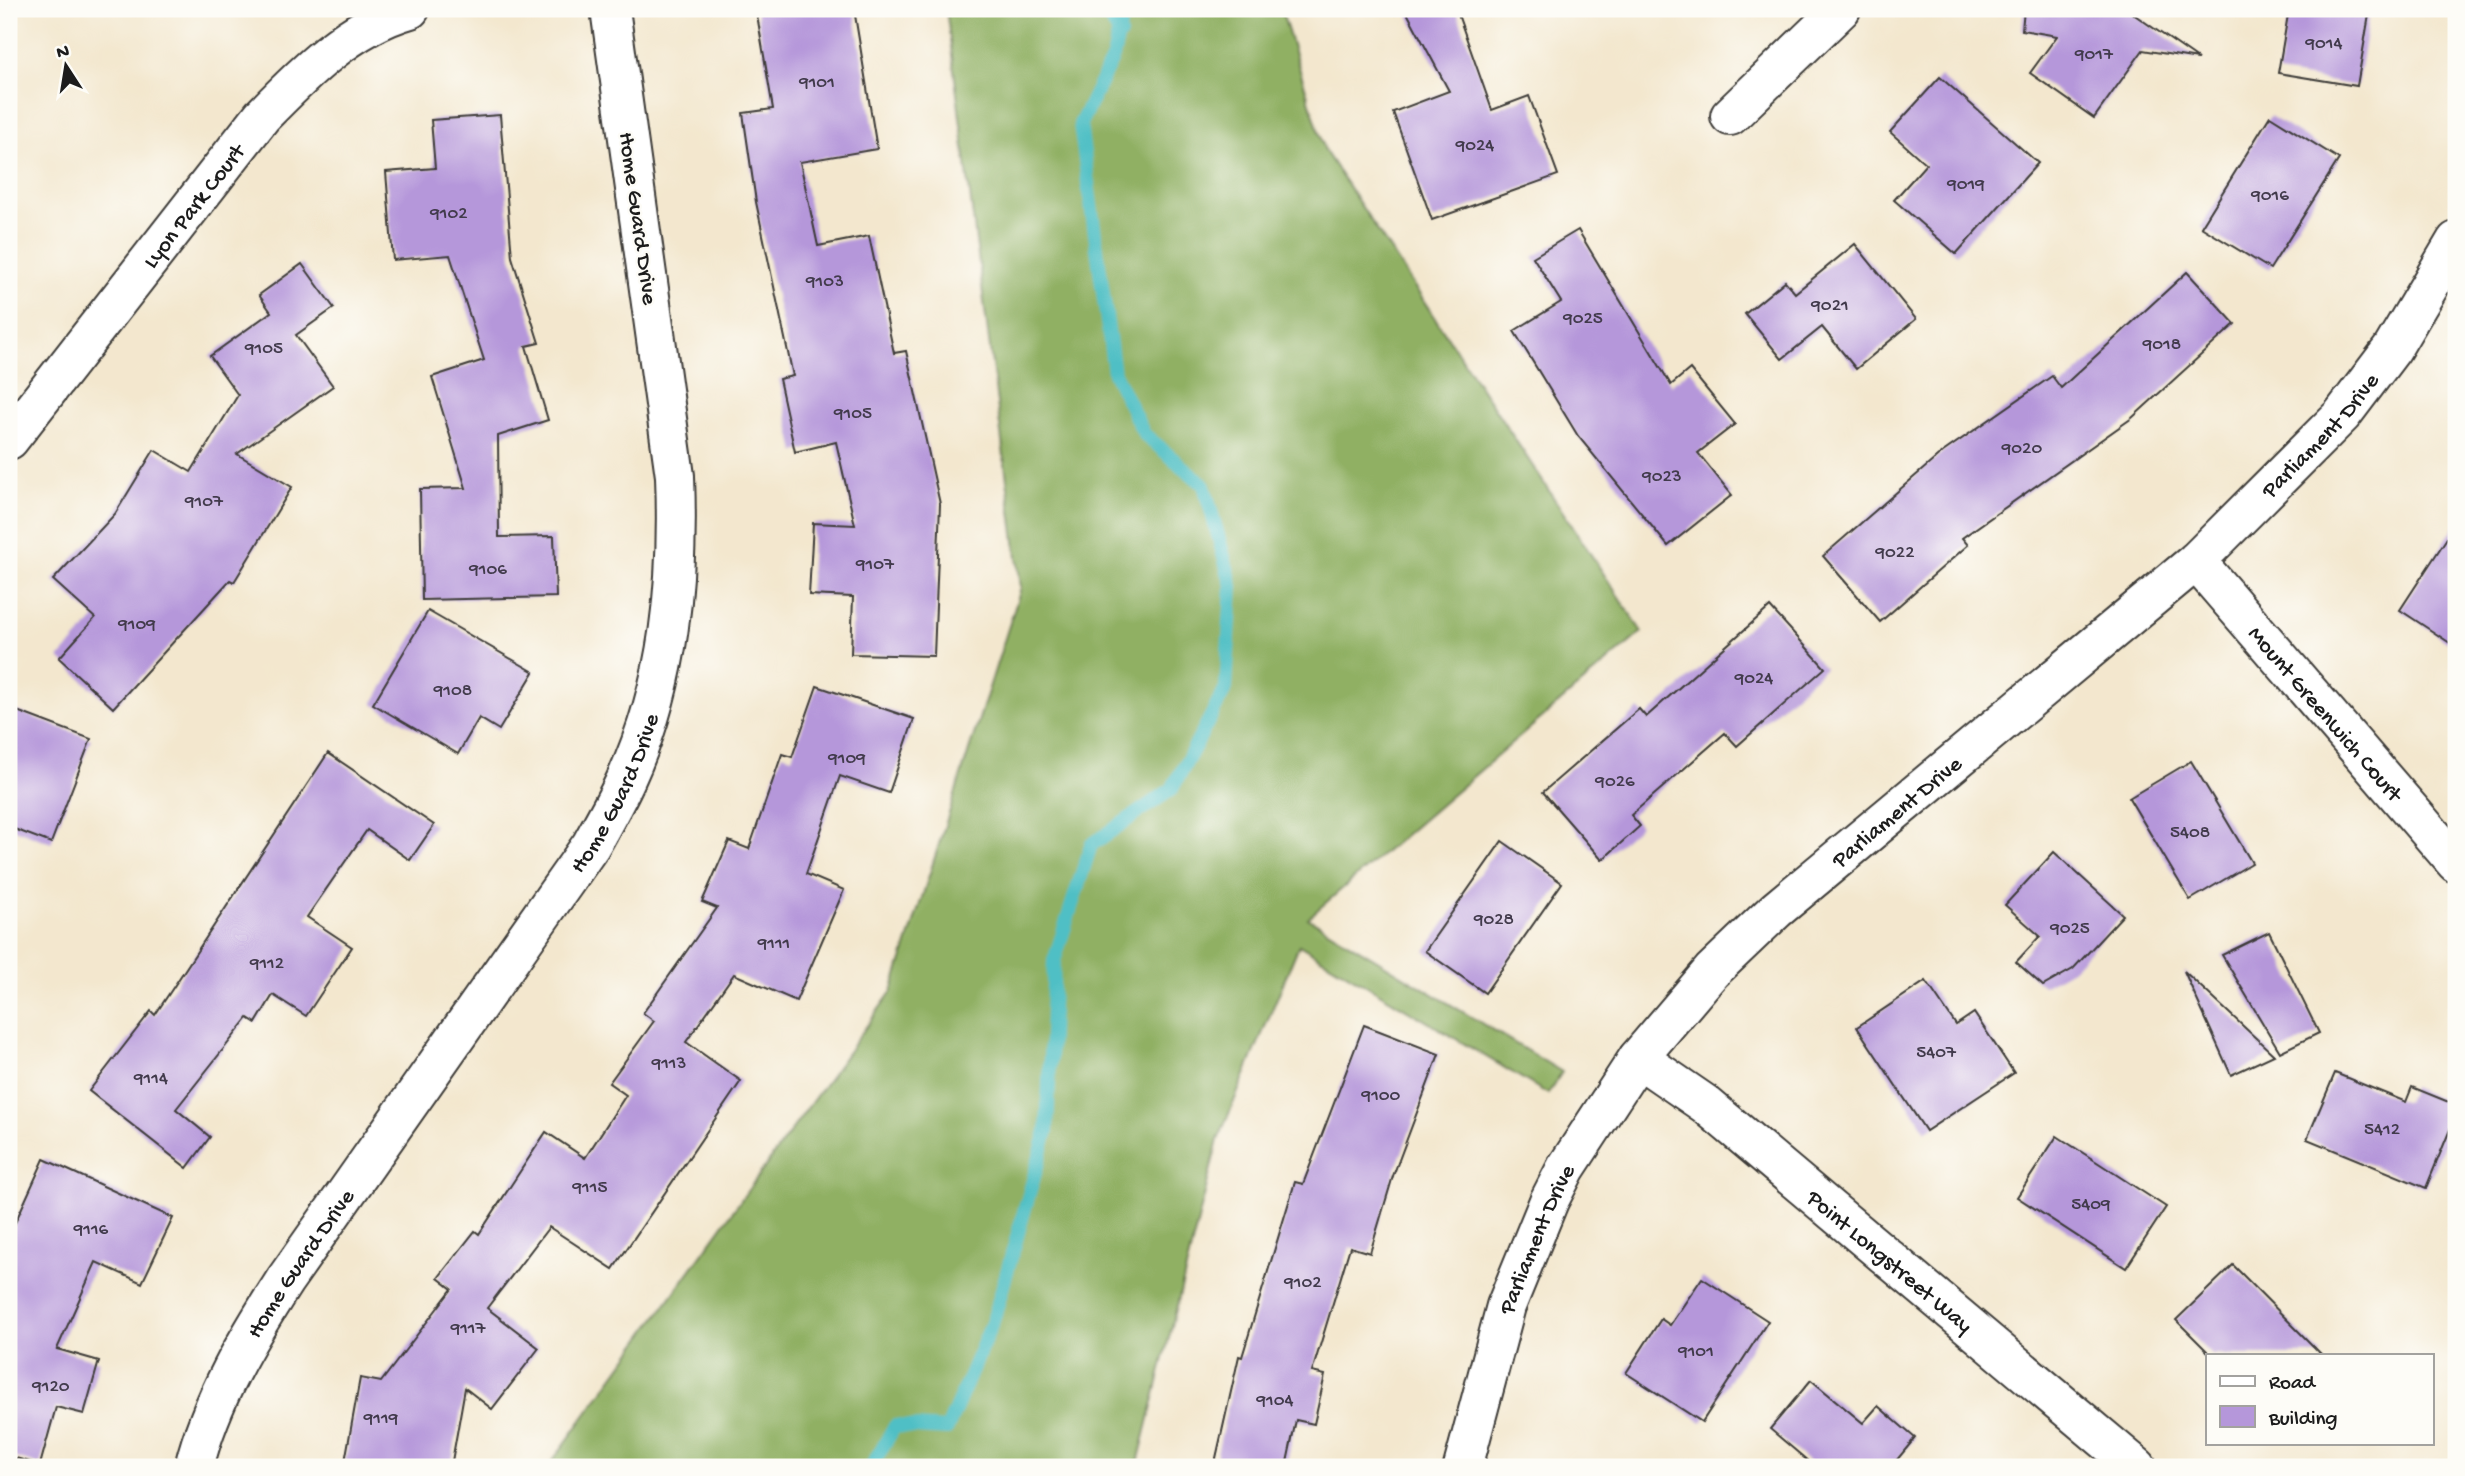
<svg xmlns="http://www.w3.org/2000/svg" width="2465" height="1476" viewBox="0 0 2465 1476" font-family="'Gochi Hand',sans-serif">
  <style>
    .forest { fill: #90b063; stroke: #566640; stroke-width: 2 }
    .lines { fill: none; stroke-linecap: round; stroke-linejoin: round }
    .stream { stroke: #50bfc5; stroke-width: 14 }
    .building { fill: #b597da }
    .minor-casing { stroke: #3c3a37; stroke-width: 42 }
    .minor { stroke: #fff; stroke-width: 38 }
    .labels { text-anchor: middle; stroke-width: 5; stroke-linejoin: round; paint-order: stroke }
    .number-label { font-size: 19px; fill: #423b4c }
    .street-label { font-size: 23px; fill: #1c1c1c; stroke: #fdfcf7 }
  </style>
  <rect width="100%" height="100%" fill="#fdfcf7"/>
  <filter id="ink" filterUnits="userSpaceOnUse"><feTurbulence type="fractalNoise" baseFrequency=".0143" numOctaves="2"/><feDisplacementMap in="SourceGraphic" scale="14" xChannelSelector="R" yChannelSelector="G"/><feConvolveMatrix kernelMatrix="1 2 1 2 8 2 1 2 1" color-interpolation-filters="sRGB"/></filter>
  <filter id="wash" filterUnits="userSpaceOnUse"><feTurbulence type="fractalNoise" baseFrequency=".00686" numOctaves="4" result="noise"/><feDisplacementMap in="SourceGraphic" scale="28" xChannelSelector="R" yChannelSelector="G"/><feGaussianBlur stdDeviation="1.57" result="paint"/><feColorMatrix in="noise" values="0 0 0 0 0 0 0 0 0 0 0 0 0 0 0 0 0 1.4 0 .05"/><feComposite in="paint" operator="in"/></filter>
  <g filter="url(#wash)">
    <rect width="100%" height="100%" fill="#f3e7ce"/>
    <path class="forest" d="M 946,9 L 1281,9 L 1325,151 L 1642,632 L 1308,918 L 1562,1072 L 1548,1094 L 1299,945 L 1218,1140 L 1137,1467 L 548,1467 L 892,991 L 1021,588 Z"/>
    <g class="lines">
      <g class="stream">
        <path d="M 1104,9 L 1120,34"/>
        <path d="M 871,1467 L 895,1426 L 947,1429 L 993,1321 L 1047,1131 L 1054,961 L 1091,845 L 1172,789 L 1226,688 L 1232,586 L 1204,485 L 1144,434 L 1114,373 L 1080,124 L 1113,57 L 1124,9"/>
      </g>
    </g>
    <g id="blocks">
      <g class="building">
        <path d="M 756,9 L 854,9 L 877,149 L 800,162 L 818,246 L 869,236 L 894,353 L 906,351 L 940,504 L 934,656 L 851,654 L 853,597 L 809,595 L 813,523 L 855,525 L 836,442 L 795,452 L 779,379 L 793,376 L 756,202 L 743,113 L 773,109 Z"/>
        <path d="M 1405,9 L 1456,9 L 1492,110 L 1529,96 L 1558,175 L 1432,220 L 1393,112 L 1449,91 Z"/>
        <path d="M 2024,9 L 2126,9 L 2198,59 L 2143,50 L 2094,118 L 2030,73 L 2057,36 L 2022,30 Z"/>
        <path d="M 2289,9 L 2370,9 L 2357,86 L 2278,73 Z"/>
        <path d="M 1940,77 L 2038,163 L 1956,254 L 1894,200 L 1926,164 L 1890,132 Z"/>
        <path d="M 500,115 L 512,257 L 539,343 L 526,346 L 548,420 L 498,436 L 499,537 L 554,536 L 556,597 L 422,600 L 420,489 L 466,488 L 432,377 L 484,360 L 450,255 L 393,260 L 386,172 L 435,168 L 431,120 Z"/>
        <path d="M 2270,116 L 2339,159 L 2270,269 L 2201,227 Z"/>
        <path d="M 1578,230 L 1671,385 L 1690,369 L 1735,424 L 1698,453 L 1732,495 L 1668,546 L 1578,436 L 1514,331 L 1561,302 L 1533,257 Z"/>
        <path d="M 1855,244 L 1916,319 L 1856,369 L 1822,327 L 1782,359 L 1745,314 L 1785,281 L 1795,293 Z"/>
        <path d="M 302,264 L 334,308 L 296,335 L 333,386 L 237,454 L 292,487 L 234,582 L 230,580 L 113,708 L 59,658 L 95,618 L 53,580 L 115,514 L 154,450 L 191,472 L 238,395 L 210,356 L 271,312 L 259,295 Z"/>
        <path d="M 2187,272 L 2235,324 L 2132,418 L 1962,538 L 1968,545 L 1880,622 L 1823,556 L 1943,452 L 2052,376 L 2061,388 Z"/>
        <path d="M 2456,524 L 2456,647 L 2400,610 Z"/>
        <path d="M 1770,607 L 1825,668 L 1737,746 L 1725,733 L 1631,815 L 1640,826 L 1602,860 L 1543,792 L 1639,709 L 1646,717 Z"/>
        <path d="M 428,611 L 534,672 L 499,730 L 479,718 L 458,754 L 373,704 Z"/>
        <path d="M 817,686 L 914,719 L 889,793 L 840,776 L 806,874 L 844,890 L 796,1001 L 734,974 L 686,1042 L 741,1081 L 613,1269 L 549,1227 L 487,1308 L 539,1348 L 492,1409 L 465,1388 L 451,1467 L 344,1467 L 360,1378 L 381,1382 L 452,1289 L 438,1278 L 475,1231 L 479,1234 L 546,1132 L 585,1158 L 626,1095 L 609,1083 L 654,1021 L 643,1013 L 717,908 L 702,902 L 729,841 L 749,849 L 782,754 L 792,757 Z"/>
        <path d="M 9,708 L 91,739 L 51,843 L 9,827 Z"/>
        <path d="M 328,753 L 434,825 L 410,860 L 367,830 L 307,917 L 352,947 L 306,1016 L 273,995 L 256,1023 L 248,1018 L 176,1109 L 210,1137 L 187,1168 L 89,1091 L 151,1011 L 155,1015 Z"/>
        <path d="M 2191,761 L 2252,863 L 2190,900 L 2129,798 Z"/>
        <path d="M 1502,841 L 1562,883 L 1485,993 L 1425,951 Z"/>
        <path d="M 2054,852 L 2123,915 L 2073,969 L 2043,986 L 2016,962 L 2040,936 L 2005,905 Z"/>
        <path d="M 2269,932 L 2319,1033 L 2280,1052 L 2222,955 Z"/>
        <path d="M 2184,971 L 2274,1055 L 2231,1075 Z"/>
        <path d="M 1926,981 L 1956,1025 L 1974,1013 L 2014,1073 L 1926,1131 L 1857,1027 Z"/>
        <path d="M 1364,1025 L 1439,1054 L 1393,1176 L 1370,1253 L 1350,1247 L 1312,1372 L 1325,1375 L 1314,1424 L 1296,1420 L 1286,1467 L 1214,1467 L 1239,1356 L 1242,1357 L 1295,1182 L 1303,1184 Z"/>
        <path d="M 2335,1073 L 2406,1102 L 2412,1087 L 2456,1105 L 2456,1115 L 2426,1188 L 2307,1139 Z"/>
        <path d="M 2057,1136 L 2166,1207 L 2126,1268 L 2017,1197 Z"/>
        <path d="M 44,1159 L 173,1218 L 142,1283 L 96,1262 L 57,1349 L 99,1361 L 84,1414 L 56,1407 L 40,1465 L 9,1456 L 9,1236 Z"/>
        <path d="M 2233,1265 L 2322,1355 L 2211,1355 L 2176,1320 Z"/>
        <path d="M 1702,1278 L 1768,1321 L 1702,1422 L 1626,1373 L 1661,1319 L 1670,1325 Z"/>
        <path d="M 1811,1380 L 1863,1423 L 1878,1406 L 1915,1438 L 1891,1467 L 1815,1467 L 1770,1429 Z"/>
      </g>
    </g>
  </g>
  <g filter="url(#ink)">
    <use href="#blocks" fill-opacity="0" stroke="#3c3a37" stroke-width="2"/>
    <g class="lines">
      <defs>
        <g id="minor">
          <path d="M 1730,116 L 1841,9"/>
          <path id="s1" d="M 9,440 L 262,116 C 304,73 350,26 410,9"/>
          <path id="s2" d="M 2196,561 L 2456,863"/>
          <path id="s3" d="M 1638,1058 L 1705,1104 L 2137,1467"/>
          <path id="s4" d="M 194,1467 C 211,1399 247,1339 285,1280 L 591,845 C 603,823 616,801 626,779 C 670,683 679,580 675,476 L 610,9"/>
          <path id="s5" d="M 1463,1467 L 1506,1306 L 1549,1201 L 1566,1168 L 1638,1058 L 1712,971 L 1776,910 L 2196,561 L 2342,415 L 2392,349 L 2456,241"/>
        </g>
      </defs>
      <use href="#minor" class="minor-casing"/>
      <use href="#minor" class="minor"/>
    </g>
  </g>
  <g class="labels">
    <g class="number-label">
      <text x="2324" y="48">9014</text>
      <text x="2094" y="59">9017</text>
      <text x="817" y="87">9101</text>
      <text x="1475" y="150">9024</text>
      <text x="1966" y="189">9019</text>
      <text x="2270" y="200">9016</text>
      <text x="449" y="218">9102</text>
      <text x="825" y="286">9103</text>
      <text x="1830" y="310">9021</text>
      <text x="1583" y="323">9025</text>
      <text x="2162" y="349">9018</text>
      <text x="264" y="353">9105</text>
      <text x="853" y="418">9105</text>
      <text x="2022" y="453">9020</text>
      <text x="1662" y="481">9023</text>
      <text x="204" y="506">9107</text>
      <text x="1895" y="557">9022</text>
      <text x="875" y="569">9107</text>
      <text x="488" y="574">9106</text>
      <text x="137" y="629">9109</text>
      <text x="1754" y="683">9024</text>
      <text x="453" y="695">9108</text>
      <text x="847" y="763">9109</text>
      <text x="1615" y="786">9026</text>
      <text x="2190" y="837">5408</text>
      <text x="1494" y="924">9028</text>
      <text x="2070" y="933">9025</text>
      <text x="774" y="948">9111</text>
      <text x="267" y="968">9112</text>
      <text x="1936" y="1057">5407</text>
      <text x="669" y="1068">9113</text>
      <text x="151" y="1083">9114</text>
      <text x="1381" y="1100">9100</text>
      <text x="2382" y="1134">5412</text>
      <text x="590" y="1192">9115</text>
      <text x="2091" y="1209">5409</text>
      <text x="91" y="1234">9116</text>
      <text x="1303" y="1287">9102</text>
      <text x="468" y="1333">9117</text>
      <text x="1696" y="1356">9101</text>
      <text x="51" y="1391">9120</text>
      <text x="1275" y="1405">9104</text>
      <text x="381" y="1423">9119</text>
    </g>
    <g class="street-label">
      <text dy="8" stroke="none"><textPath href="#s1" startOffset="298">Lyon Park Court</textPath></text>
      <text transform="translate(640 218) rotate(82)" y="8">Home Guard Drive</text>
      <text dy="8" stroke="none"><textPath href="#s5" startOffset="1374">Parliament Drive</textPath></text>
      <text dy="8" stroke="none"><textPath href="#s2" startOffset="200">Mount Greenwich Court</textPath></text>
      <text dy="8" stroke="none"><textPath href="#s4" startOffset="798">Home Guard Drive</textPath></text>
      <text dy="8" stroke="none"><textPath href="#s5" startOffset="807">Parliament Drive</textPath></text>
      <text dy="8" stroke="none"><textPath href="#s5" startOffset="240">Parliament Drive</textPath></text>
      <text dy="8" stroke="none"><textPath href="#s3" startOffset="324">Point Longstreet Way</textPath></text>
      <text dy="8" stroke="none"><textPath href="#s4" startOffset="231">Home Guard Drive</textPath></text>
    </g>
  </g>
  <rect width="2465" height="1476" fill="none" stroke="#fdfcf7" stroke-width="35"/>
  <rect x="2206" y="1354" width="228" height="91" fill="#fdfcf7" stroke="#a3a29f" stroke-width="2"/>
  <rect x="2220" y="1376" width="35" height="10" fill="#ffffff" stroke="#a3a29f" stroke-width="2"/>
  <text x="2269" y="1388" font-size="21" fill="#1c1c1c">Road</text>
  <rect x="2220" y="1406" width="35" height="21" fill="#b597da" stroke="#a3a29f" stroke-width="2"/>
  <text x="2269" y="1424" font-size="21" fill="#1c1c1c">Building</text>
  <g transform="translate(66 66) rotate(348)" stroke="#fdfcf7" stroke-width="5" paint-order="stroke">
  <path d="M0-5L12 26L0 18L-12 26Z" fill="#1c1c1c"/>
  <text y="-10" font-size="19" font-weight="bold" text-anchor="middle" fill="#1c1c1c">N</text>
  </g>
</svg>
